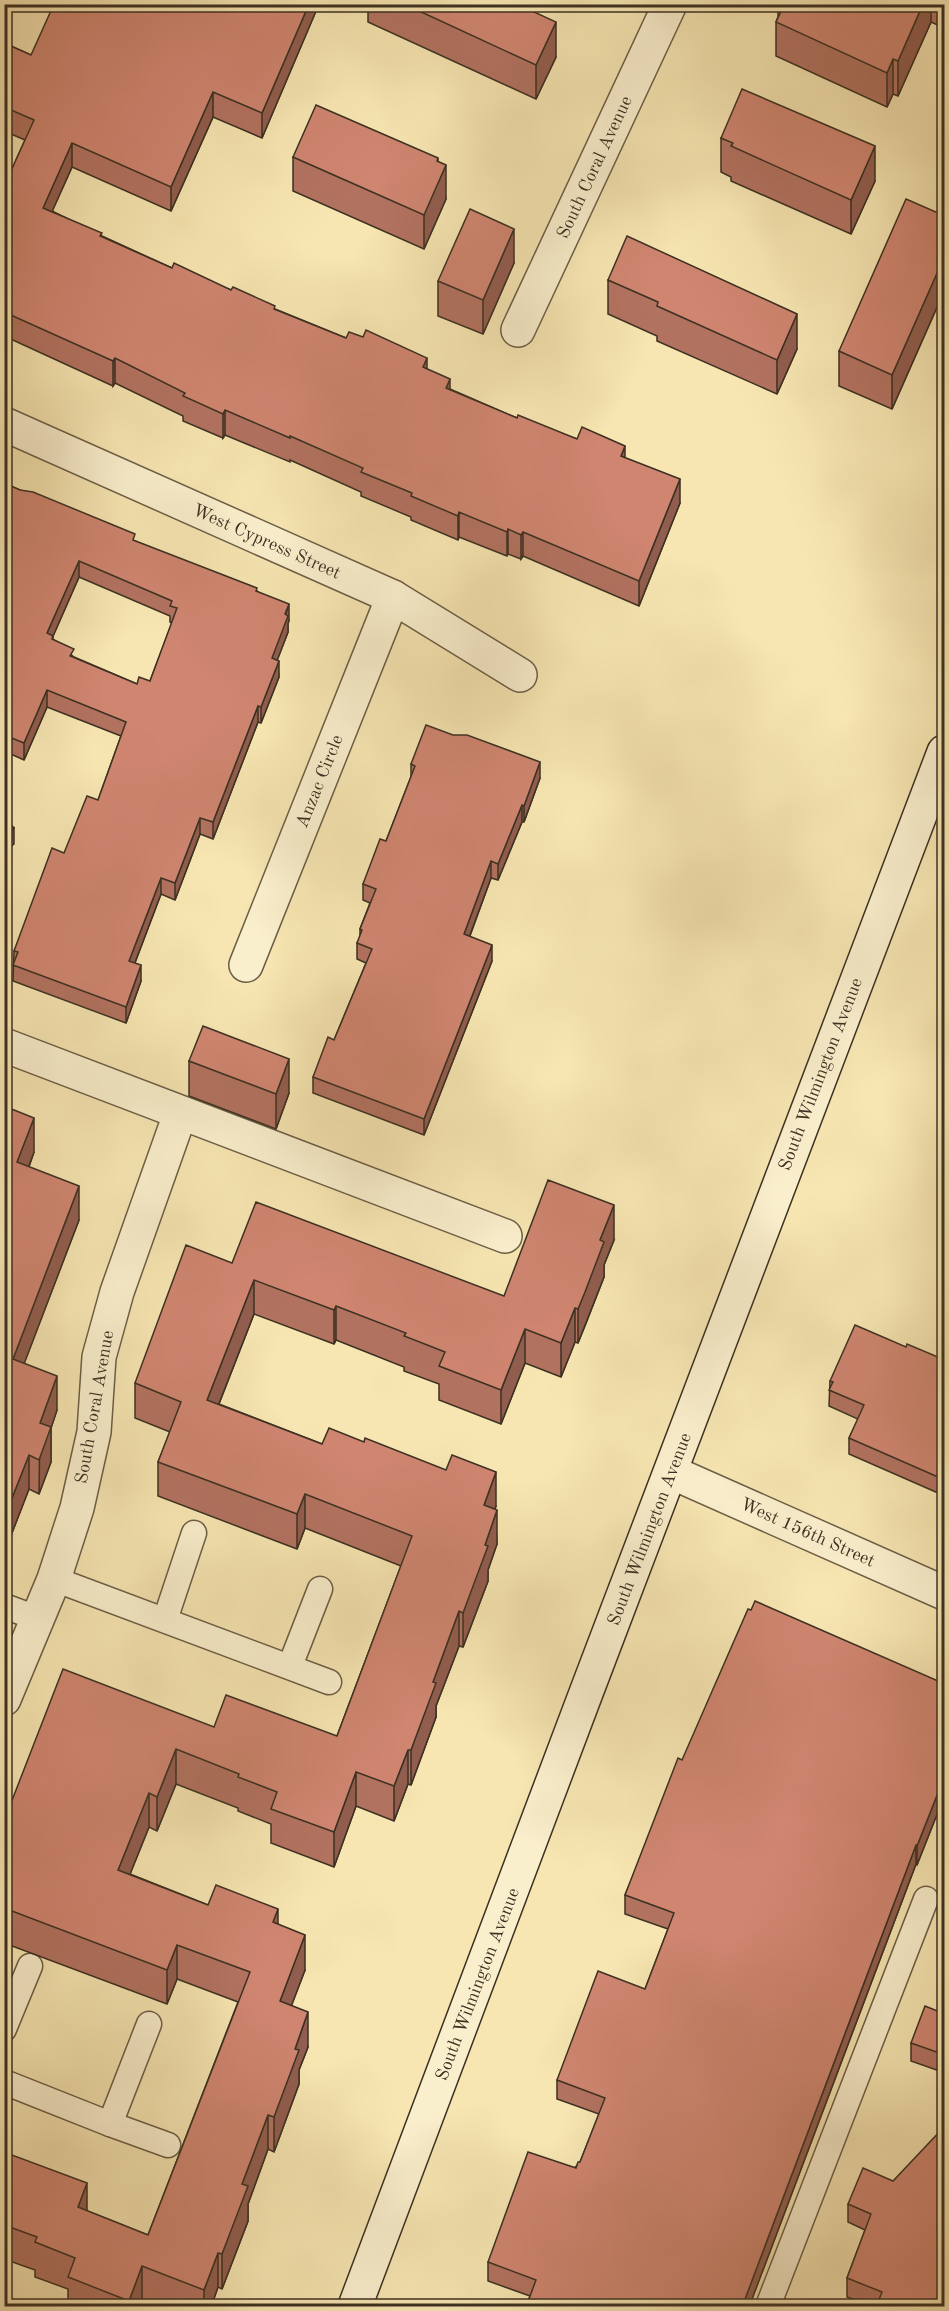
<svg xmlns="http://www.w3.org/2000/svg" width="949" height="2311" viewBox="0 0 949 2311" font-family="'Old Standard TT',serif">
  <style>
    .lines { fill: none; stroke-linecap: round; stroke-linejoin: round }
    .service-casing { stroke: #6b5e46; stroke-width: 27 }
    .minor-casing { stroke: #6b5e46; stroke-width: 36 }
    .secondary-casing { stroke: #3c3122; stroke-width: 36 }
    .service { stroke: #faefcd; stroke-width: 24 }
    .minor { stroke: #faefcd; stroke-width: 33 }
    .secondary { stroke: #faefcd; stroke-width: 33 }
    .wall { fill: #b27260; stroke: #3c3122; stroke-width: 1.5; fill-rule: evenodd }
    .shaded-wall { fill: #915d4e; stroke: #3c3122; stroke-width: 1.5 }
    .building { fill: #cf8570; stroke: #3c3122; stroke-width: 1.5; fill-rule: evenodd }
    .labels { text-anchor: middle; stroke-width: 4.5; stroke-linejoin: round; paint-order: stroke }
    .street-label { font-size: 18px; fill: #3c3122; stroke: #faefcd }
  </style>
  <rect width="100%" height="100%" fill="#f7e6b2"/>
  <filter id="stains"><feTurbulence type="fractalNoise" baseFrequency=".00333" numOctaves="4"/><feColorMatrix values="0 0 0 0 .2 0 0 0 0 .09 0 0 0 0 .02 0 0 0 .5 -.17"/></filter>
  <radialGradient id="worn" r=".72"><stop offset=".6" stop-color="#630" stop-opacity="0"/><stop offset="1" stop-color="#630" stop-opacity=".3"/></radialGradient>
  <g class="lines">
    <defs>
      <g id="service">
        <path d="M 54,1579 L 329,1682"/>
        <path d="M 4,1606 L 39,1619"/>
        <path d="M 165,1620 L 194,1533"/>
        <path d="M 290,1666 L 320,1589"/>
        <path d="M 4,2029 L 30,1966"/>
        <path d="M 4,2082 L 110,2124 L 168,2145"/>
        <path d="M 110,2124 L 149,2024"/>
        <path d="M 768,2306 L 926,1899"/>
      </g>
      <g id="minor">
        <path d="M 518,330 L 670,4"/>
        <path d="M 4,424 L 393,597 L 520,675"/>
        <path d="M 246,965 L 393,597"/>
        <path d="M 4,1045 L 505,1236"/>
        <path d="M 671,1472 L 944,1593"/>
        <path d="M 4,1699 L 54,1579 L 77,1508 L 94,1432 L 99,1357 L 117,1292 L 180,1114"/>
      </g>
      <path id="secondary" d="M 355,2306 C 551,1788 744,1268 944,752"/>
    </defs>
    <use href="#service" class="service-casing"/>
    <use href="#minor" class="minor-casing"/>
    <use href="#secondary" class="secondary-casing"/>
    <use href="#service" class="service"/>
    <use href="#minor" class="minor"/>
    <use href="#secondary" class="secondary"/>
  </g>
  <g class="wall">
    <path d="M 319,4 L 262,138 L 213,117 L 171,211 L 72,167 L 52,211 L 102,236 L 172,268 L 231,290 L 275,309 L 346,338 L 427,369 L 450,389 L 517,418 L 577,439 L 625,458 L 680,503 L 639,606 L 523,556 L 521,559 L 508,554 L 507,556 L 459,537 L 458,540 L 411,520 L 411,517 L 361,496 L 361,492 L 290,460 L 290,462 L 225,435 L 223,438 L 183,421 L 183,416 L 115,383 L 113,386 L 4,336 L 4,181 L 6,182 L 25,140 L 4,131 L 4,43 L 31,55 Z"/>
    <path d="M 368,4 L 517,4 L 556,57 L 536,99 L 368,22 Z"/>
    <path d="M 779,4 L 945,4 L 945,21 L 942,27 L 931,22 L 898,96 L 893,94 L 887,107 L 776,56 L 776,22 L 778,17 L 778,7 Z"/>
    <path d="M 721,138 L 875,181 L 851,234 L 731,181 L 731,177 L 721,172 Z"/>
    <path d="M 293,157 L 438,161 L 446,199 L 424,249 L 293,191 Z"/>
    <path d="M 945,216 L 945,289 L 892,409 L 839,386 L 839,351 Z"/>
    <path d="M 514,263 L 483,334 L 438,316 L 438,281 Z"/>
    <path d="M 608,280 L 797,349 L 777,394 L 657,341 L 657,336 L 608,314 Z"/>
    <path d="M 4,483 L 135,541 L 257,591 L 289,620 L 288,624 L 288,632 L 277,660 L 279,677 L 261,723 L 258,722 L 213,839 L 200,834 L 175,900 L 161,894 L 135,963 L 141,981 L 126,1023 L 13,981 L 14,951 L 64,853 L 98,800 L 121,736 L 47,707 L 24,760 L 4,751 ZM 79,577 L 170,616 L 170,622 L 172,623 L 150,681 L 137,684 L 74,657 L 53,639 L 53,636 Z"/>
    <path d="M 411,764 L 540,778 L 524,822 L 522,822 L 498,880 L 491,878 L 470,936 L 492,961 L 424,1135 L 313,1093 L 313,1077 L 334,1040 L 366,963 L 357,959 L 357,943 L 360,937 L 360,929 L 370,903 L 363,900 L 363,884 L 386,841 L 411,777 Z"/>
    <path d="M 189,1061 L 289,1093 L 276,1129 L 189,1096 Z"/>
    <path d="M 4,1106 L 34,1152 L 29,1167 L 79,1220 L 24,1363 L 57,1410 L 51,1428 L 51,1462 L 39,1494 L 29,1489 L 10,1538 L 4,1535 Z"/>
    <path d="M 614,1240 L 604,1265 L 604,1277 L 585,1326 L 578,1343 L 575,1342 L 561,1377 L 525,1363 L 501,1424 L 439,1400 L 439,1384 L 404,1371 L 404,1367 L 336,1340 L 334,1344 L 254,1314 L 219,1404 L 322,1444 L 496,1506 L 495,1509 L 497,1544 L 488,1570 L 488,1581 L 463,1647 L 459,1646 L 436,1706 L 436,1717 L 411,1785 L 408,1784 L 394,1821 L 356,1806 L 334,1867 L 271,1843 L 271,1824 L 238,1811 L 238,1808 L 176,1784 L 157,1831 L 149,1827 L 130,1874 L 208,1905 L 278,1924 L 305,1970 L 291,2006 L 308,2047 L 299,2070 L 299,2084 L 274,2152 L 268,2149 L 248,2204 L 248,2221 L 222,2289 L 218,2287 L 211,2307 L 159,2307 L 142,2300 L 140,2307 L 68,2307 L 68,2289 L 35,2277 L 35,2270 L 4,2259 L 4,2152 L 87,2211 L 148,2235 L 238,2002 L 177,1979 L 167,2004 L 4,1943 L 4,1821 L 214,1727 L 337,1736 L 401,1566 L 305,1528 L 297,1549 L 158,1496 L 158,1462 L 170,1432 L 135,1418 L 135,1383 L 232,1263 L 504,1296 Z"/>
    <path d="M 906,1347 L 945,1360 L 945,1496 L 849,1454 L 849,1438 L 858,1419 L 829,1406 L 830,1381 Z"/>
    <path d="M 945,1684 L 945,1794 L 917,1865 L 916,1864 L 749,2307 L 526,2307 L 530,2296 L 488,2281 L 488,2262 L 580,2162 L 599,2114 L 557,2099 L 557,2080 L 645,1989 L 668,1929 L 625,1914 L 625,1895 L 682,1760 Z"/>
    <path d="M 945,2014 L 945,2073 L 911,2061 L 911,2043 Z"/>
    <path d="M 893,2181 L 945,2307 L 872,2307 L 847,2297 L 847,2278 L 865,2230 L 848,2222 L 848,2204 Z"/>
  </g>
  <g class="shaded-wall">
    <path d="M 309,4 L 319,4 L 262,138 L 262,113 Z"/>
    <path d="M 923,4 L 931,4 L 931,22 L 898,96 L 898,61 Z"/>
    <path d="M 942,4 L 945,4 L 945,21 L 942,27 Z"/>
    <path d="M 556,22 L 556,57 L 536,99 L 536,65 Z"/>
    <path d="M 893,59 L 893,94 L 887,107 L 887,73 Z"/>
    <path d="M 213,92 L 213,117 L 171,211 L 171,187 Z"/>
    <path d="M 72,143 L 72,167 L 43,232 L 43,208 Z"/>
    <path d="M 875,146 L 875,181 L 851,234 L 851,200 Z"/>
    <path d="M 438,158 L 438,183 L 446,165 L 446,199 L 424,249 L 424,215 Z"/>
    <path d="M 514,229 L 514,263 L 483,334 L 483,300 Z"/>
    <path d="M 945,255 L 945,289 L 892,409 L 892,375 Z"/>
    <path d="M 797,314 L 797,349 L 777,394 L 777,360 Z"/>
    <path d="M 115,358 L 115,383 L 113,386 L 113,361 Z"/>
    <path d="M 427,358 L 427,382 L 423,367 Z"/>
    <path d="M 450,379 L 450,403 L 446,388 Z"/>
    <path d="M 225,410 L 225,435 L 223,438 L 223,414 Z"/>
    <path d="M 625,446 L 625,470 L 621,456 Z"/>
    <path d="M 680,479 L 680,503 L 639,606 L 639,581 Z"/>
    <path d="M 459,512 L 459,537 L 458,540 L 458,516 Z"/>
    <path d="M 508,529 L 508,554 L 507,556 L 507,532 Z"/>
    <path d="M 523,532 L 523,556 L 521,559 L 521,535 Z"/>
    <path d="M 79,561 L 79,577 L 47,650 L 47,633 Z"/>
    <path d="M 289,604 L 289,620 L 288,624 L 288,632 L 272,674 L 272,658 Z"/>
    <path d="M 279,661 L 279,677 L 261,723 L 261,707 Z"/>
    <path d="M 47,690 L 47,707 L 24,760 L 24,743 Z"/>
    <path d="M 258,706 L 258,722 L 213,839 L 213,822 Z"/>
    <path d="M 540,762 L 540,778 L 524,822 L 524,806 Z"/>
    <path d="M 522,805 L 522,822 L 498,880 L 498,864 Z"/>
    <path d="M 200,818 L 200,834 L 175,900 L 175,883 Z"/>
    <path d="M 14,828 L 14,844 L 4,853 L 4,836 Z"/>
    <path d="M 491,861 L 491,878 L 464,951 L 464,934 Z"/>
    <path d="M 161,878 L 161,894 L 129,978 L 129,961 Z"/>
    <path d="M 492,945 L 492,961 L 424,1135 L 424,1119 Z"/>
    <path d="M 141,965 L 141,981 L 126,1023 L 126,1007 Z"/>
    <path d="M 289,1059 L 289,1093 L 276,1129 L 276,1094 Z"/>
    <path d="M 34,1118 L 34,1152 L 17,1197 L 17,1162 Z"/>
    <path d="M 79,1186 L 79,1220 L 13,1393 L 13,1359 Z"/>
    <path d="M 614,1205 L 614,1240 L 604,1265 L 604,1277 L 578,1343 L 578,1309 L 600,1240 Z"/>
    <path d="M 254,1280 L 254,1314 L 207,1434 L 207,1400 Z"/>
    <path d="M 336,1306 L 336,1340 L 334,1344 L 334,1310 Z"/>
    <path d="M 575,1308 L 575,1342 L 561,1377 L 561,1343 Z"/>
    <path d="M 525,1329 L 525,1363 L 501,1424 L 501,1390 Z"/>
    <path d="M 57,1376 L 57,1410 L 51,1428 L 51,1462 L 39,1494 L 40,1423 Z"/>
    <path d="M 29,1455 L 29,1489 L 10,1538 L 10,1503 Z"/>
    <path d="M 496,1472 L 496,1506 L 484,1539 L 484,1505 Z"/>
    <path d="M 305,1494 L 305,1528 L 297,1549 L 297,1514 Z"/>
    <path d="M 497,1510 L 497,1544 L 488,1570 L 488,1581 L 463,1647 L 463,1613 L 485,1545 Z"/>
    <path d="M 459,1611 L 459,1646 L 436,1706 L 436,1717 L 411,1785 L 411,1750 L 433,1682 Z"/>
    <path d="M 176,1749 L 176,1784 L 157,1831 L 157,1797 Z"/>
    <path d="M 408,1750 L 408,1784 L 394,1821 L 394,1786 Z"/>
    <path d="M 356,1772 L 356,1806 L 334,1867 L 334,1832 Z"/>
    <path d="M 945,1775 L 945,1794 L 917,1865 L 917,1846 Z"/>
    <path d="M 149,1793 L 149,1827 L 118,1904 L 118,1870 Z"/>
    <path d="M 916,1845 L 916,1864 L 749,2307 L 742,2307 Z"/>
    <path d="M 278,1909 L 278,1943 L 273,1922 Z"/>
    <path d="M 305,1935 L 305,1970 L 280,2036 L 280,2001 Z"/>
    <path d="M 177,1945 L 177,1979 L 167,2004 L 167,1970 Z"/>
    <path d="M 308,2012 L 308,2047 L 299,2070 L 299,2084 L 274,2152 L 274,2117 L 295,2049 Z"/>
    <path d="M 268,2115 L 268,2149 L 248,2204 L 248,2221 L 222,2289 L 222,2254 L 242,2184 Z"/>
    <path d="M 87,2183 L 87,2218 L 78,2207 Z"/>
    <path d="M 945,2219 L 945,2237 L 937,2227 Z"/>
    <path d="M 218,2253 L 218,2287 L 211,2307 L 204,2307 L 204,2290 Z"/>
    <path d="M 142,2266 L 142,2300 L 140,2307 L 129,2307 L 129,2301 Z"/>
  </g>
  <g class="building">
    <path d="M 54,4 L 309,4 L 262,113 L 213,92 L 171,187 L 72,143 L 43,208 L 102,233 L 100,236 L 172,268 L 174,263 L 231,290 L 233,287 L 275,306 L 274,309 L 346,338 L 349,332 L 363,337 L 366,330 L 427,358 L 423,367 L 450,379 L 446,388 L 517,418 L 518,415 L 577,439 L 582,427 L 625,446 L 621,456 L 680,479 L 639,581 L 523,532 L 521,535 L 508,529 L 507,532 L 459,512 L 458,516 L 411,496 L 412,493 L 361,472 L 363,468 L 290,436 L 290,438 L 225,410 L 223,414 L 183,396 L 185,393 L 115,358 L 113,361 L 4,312 L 4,181 L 6,182 L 34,120 L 4,107 L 4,43 L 31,55 Z"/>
    <path d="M 404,4 L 517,4 L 556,22 L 536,65 Z"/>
    <path d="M 779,4 L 923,4 L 898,61 L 893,59 L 887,73 L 776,22 L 782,9 L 778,7 Z"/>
    <path d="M 742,89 L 875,146 L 851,200 L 731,146 L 733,143 L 721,138 Z"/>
    <path d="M 316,105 L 438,158 L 437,161 L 446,165 L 424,215 L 293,157 Z"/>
    <path d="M 906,199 L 945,216 L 945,255 L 892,375 L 839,351 Z"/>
    <path d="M 470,209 L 514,229 L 483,300 L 438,281 Z"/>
    <path d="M 627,236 L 797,314 L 777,360 L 657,306 L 658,302 L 608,280 Z"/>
    <path d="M 4,483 L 20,490 L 33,492 L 135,534 L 133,540 L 257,588 L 256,591 L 289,604 L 285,614 L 288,616 L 272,658 L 279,661 L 261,707 L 258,706 L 213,822 L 200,818 L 175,883 L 161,878 L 129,961 L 141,965 L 126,1007 L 13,965 L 18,952 L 14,951 L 52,848 L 64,853 L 87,796 L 98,800 L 126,722 L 47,690 L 24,743 L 4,735 ZM 79,561 L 172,601 L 170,606 L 177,608 L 150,681 L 139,677 L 137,684 L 70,656 L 74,649 L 52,639 L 53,636 L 47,633 Z"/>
    <path d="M 426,725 L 453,735 L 467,735 L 540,762 L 524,806 L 522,805 L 498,864 L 491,861 L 464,934 L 492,945 L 424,1119 L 313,1077 L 328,1037 L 334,1040 L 372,949 L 357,943 L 362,930 L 360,929 L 376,889 L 363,884 L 380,839 L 386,841 L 415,766 L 411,764 Z"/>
    <path d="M 4,817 L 14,828 L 4,836 Z"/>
    <path d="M 203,1026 L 289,1059 L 276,1094 L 189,1061 Z"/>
    <path d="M 4,1106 L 34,1118 L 17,1162 L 79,1186 L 13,1359 L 57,1376 L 40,1423 L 51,1427 L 39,1460 L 29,1455 L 10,1503 L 4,1501 Z"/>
    <path d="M 548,1180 L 614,1205 L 600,1240 L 604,1242 L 585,1292 L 578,1309 L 575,1308 L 561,1343 L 525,1329 L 501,1390 L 439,1366 L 445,1352 L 404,1336 L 406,1333 L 336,1306 L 334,1310 L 254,1280 L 207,1400 L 322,1444 L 329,1428 L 364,1442 L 365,1438 L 446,1470 L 452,1455 L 496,1472 L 484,1505 L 497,1510 L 485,1545 L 488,1546 L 463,1613 L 459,1611 L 433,1682 L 436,1683 L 411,1750 L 408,1750 L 394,1786 L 356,1772 L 334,1832 L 271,1809 L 277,1792 L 238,1777 L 239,1774 L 176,1749 L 157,1797 L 149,1793 L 118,1870 L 208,1905 L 216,1885 L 278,1909 L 273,1922 L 305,1935 L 280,2001 L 308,2012 L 295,2049 L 299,2050 L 274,2117 L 268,2115 L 242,2184 L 248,2186 L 222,2254 L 218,2253 L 204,2290 L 142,2266 L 129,2301 L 68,2277 L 75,2258 L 35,2242 L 37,2237 L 4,2225 L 4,2152 L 87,2183 L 78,2207 L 148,2235 L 250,1972 L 177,1945 L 167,1970 L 4,1908 L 4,1821 L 63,1669 L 214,1727 L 226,1695 L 337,1736 L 412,1536 L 305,1494 L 297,1514 L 158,1462 L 181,1402 L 135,1383 L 186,1245 L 232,1263 L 256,1202 L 504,1296 Z"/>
    <path d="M 855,1325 L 906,1347 L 907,1344 L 945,1360 L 945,1480 L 849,1438 L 864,1405 L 829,1390 L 833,1382 L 830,1381 Z"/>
    <path d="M 755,1601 L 945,1684 L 945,1775 L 917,1846 L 916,1845 L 742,2307 L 526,2307 L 536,2280 L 488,2262 L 528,2152 L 576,2168 L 578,2162 L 580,2162 L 605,2098 L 557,2080 L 598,1971 L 645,1989 L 674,1913 L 625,1895 L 678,1758 L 682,1760 L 748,1609 L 751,1610 Z"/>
    <path d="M 925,2006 L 945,2014 L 945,2055 L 911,2043 Z"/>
    <path d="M 945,2126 L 945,2219 L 937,2227 L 945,2230 L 945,2307 L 876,2307 L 882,2292 L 847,2278 L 871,2214 L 848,2204 L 863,2168 L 893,2181 Z"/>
  </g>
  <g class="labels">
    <g class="street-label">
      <text transform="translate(594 167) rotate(-65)" y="6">South Coral Avenue</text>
      <text transform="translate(267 541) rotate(24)" y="6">West Cypress Street</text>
      <text transform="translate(319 781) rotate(-68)" y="6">Anzac Circle</text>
      <text transform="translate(820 1074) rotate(-69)" y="6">South Wilmington Avenue</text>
      <text transform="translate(94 1407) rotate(-80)" y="6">South Coral Avenue</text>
      <text transform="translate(649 1529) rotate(-69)" y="6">South Wilmington Avenue</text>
      <text transform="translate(808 1532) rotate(24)" y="6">West 156th Street</text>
      <text transform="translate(477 1984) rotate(-69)" y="6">South Wilmington Avenue</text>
    </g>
  </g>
  <rect width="949" height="2311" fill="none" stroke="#f7e6b2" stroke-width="24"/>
  <rect x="6" y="6" width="937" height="2299" fill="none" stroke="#3c3122" stroke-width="3"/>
  <rect x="12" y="12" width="925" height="2287" fill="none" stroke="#3c3122" stroke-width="1.5"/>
  <rect width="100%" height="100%" filter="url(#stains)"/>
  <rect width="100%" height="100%" fill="url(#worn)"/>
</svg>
